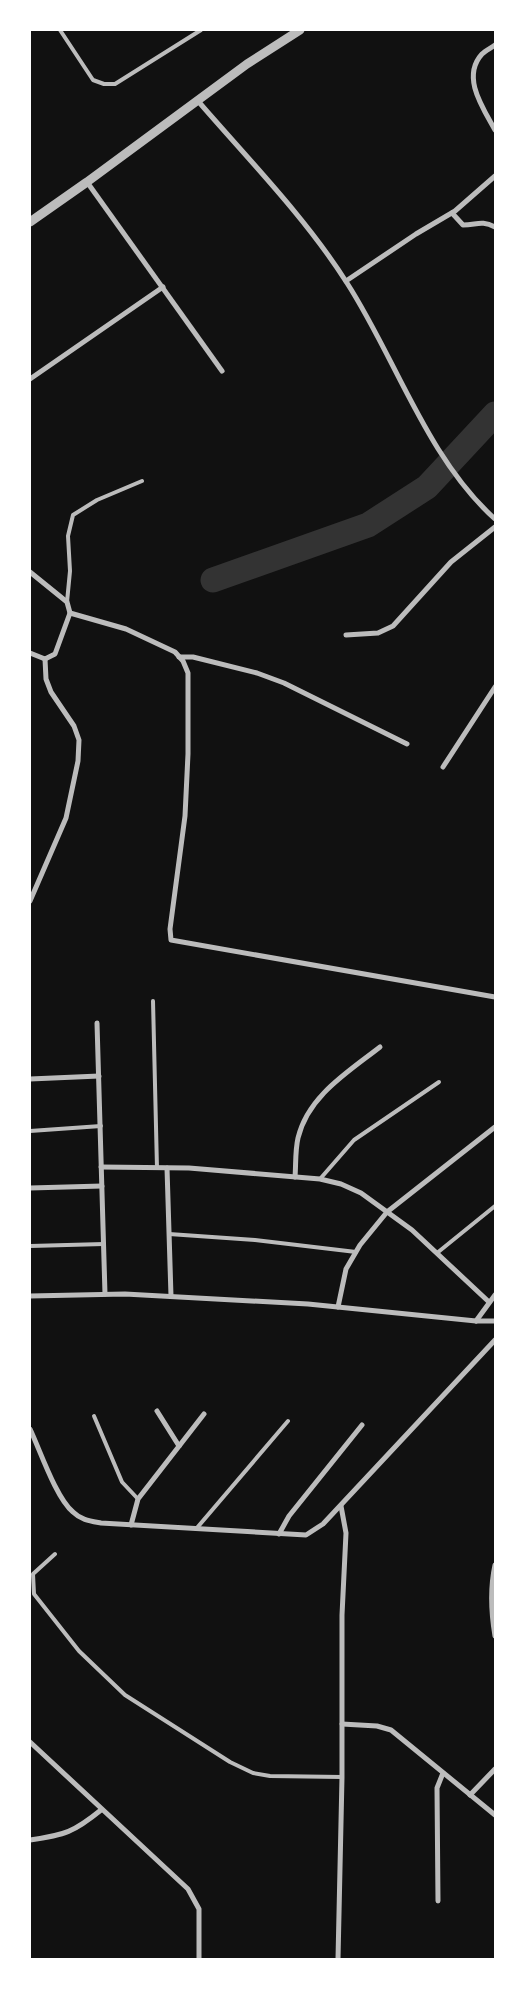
<svg xmlns="http://www.w3.org/2000/svg" width="525" height="1989" viewBox="0 0 525 1989" font-family="'Space Grotesk',sans-serif">
  <style>
    .lines { fill: none; stroke-linecap: round; stroke-linejoin: round }
    .river { stroke: #333; stroke-width: 25 }
    .service { stroke: #bcbcbc; stroke-width: 4 }
    .minor { stroke: #bcbcbc; stroke-width: 5 }
    .tertiary { stroke: #bcbcbc; stroke-width: 9 }
  </style>
  <rect width="100%" height="100%" fill="#111"/>
  <g class="lines">
    <path class="river" d="M 213,580 L 368,525 L 427,487 L 495,414"/>
    <g class="service">
      <path d="M 60,30 L 93,80 L 104,84 L 115,84 L 201,30"/>
      <path d="M 67,602 L 70,571 L 68,536 L 73,515 L 97,500 L 142,481"/>
      <path d="M 153,1001 L 157,1168"/>
      <path d="M 30,1131 L 101,1126"/>
      <path d="M 320,1179 L 354,1140 L 439,1082"/>
      <path d="M 169,1234 L 255,1240 L 356,1252"/>
      <path d="M 30,1246 L 104,1244"/>
      <path d="M 437,1253 L 495,1206"/>
      <path d="M 94,1416 L 122,1482 L 138,1499"/>
      <path d="M 196,1529 L 288,1421"/>
      <path d="M 55,1554 L 33,1574 L 34,1594 L 79,1651 L 125,1695 L 230,1762 L 253,1773 L 270,1776 L 342,1777"/>
    </g>
    <g class="minor">
      <path d="M 495,45 C 491,48 485,51 482,54 C 461,77 483,108 495,130"/>
      <path d="M 198,101 C 248,159 306,218 347,283 C 396,359 427,458 495,519"/>
      <path d="M 87,182 L 222,371"/>
      <path d="M 452,213 L 463,225 C 477,225 481,220 495,227"/>
      <path d="M 346,281 L 416,234 L 455,211 L 495,176"/>
      <path d="M 30,379 L 163,287"/>
      <path d="M 30,572 L 67,602 L 70,613 L 55,654 L 45,659 L 30,653"/>
      <path d="M 70,613 L 126,629 L 175,652 L 183,661 L 188,673 L 188,754 L 185,816 L 170,929 L 171,940 L 495,997"/>
      <path d="M 346,635 L 378,633 L 393,626 L 451,562 L 495,527"/>
      <path d="M 179,657 L 193,657 L 257,673 L 284,683 L 407,744"/>
      <path d="M 443,767 L 495,687"/>
      <path d="M 30,901 L 66,818 L 78,761 L 79,740 L 74,726 L 51,692 L 46,679 L 45,659"/>
      <path d="M 97,1023 L 105,1294"/>
      <path d="M 30,1079 L 99,1076"/>
      <path d="M 101,1167 L 189,1168 L 320,1179 L 341,1184 L 361,1193 L 412,1230 L 489,1302"/>
      <path d="M 167,1168 L 171,1296"/>
      <path d="M 295,1177 C 296,1165 295,1151 298,1138 C 308,1096 348,1072 380,1047"/>
      <path d="M 30,1188 L 102,1186"/>
      <path d="M 30,1296 L 125,1294 L 308,1304 L 476,1321 L 495,1321"/>
      <path d="M 338,1307 L 346,1269 L 360,1245 L 387,1212 L 495,1127"/>
      <path d="M 476,1321 L 495,1295"/>
      <path d="M 157,1411 L 179,1446"/>
      <path d="M 30,1429 C 40,1450 56,1498 73,1512 C 81,1520 90,1521 101,1523 L 306,1535 L 323,1524 L 495,1340"/>
      <path d="M 131,1525 L 138,1499 L 204,1414"/>
      <path d="M 279,1534 L 289,1516 L 362,1425"/>
      <path d="M 495,1565 C 490,1588 491,1612 495,1636"/>
      <path d="M 342,1724 L 377,1726 L 391,1730 L 495,1815"/>
      <path d="M 30,1742 L 188,1889 L 199,1909 L 199,1959"/>
      <path d="M 470,1795 L 495,1769"/>
      <path d="M 30,1840 C 65,1835 74,1832 101,1810"/>
      <path d="M 438,1901 L 437,1788 L 443,1773"/>
      <path d="M 338,1959 L 342,1777 L 342,1615 L 346,1533 L 341,1506"/>
    </g>
    <path class="tertiary" d="M 30,222 L 87,182 L 247,64 L 300,30"/>
  </g>
  <rect width="525" height="1989" fill="none" stroke="#ffffff" stroke-width="62"/>
</svg>
